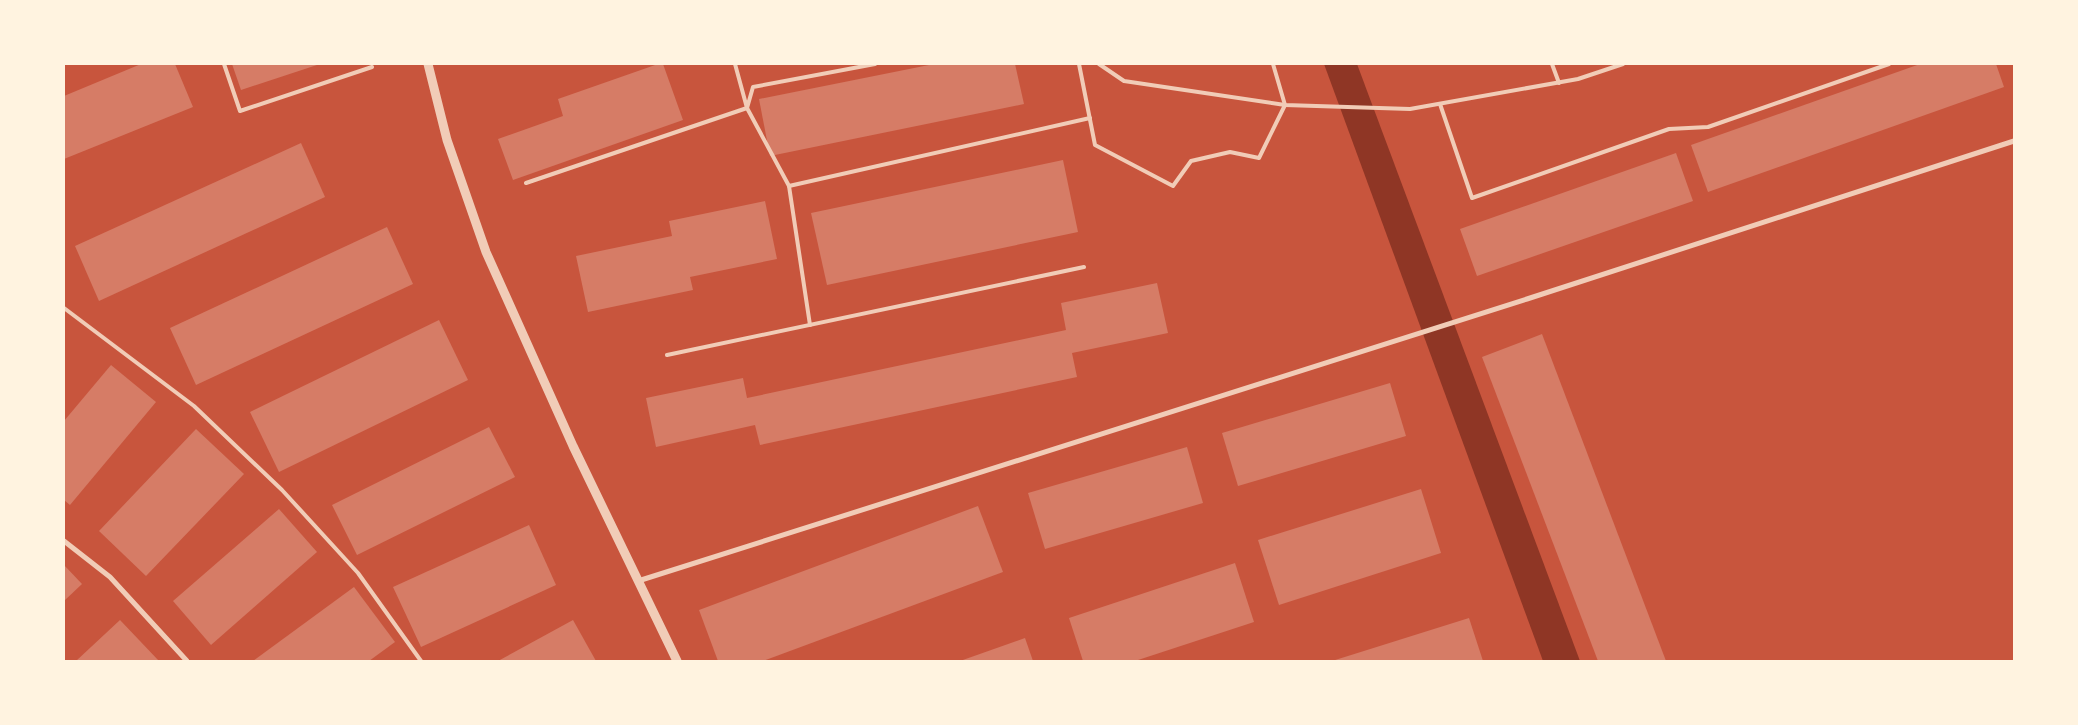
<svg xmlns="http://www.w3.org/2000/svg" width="2078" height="725" viewBox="0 0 2078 725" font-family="Overpass,sans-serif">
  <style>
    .water { fill: #8f3625 }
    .building { fill: #d67c66 }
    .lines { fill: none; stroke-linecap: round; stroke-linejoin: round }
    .service { stroke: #f1ccb7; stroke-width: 4 }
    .minor { stroke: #f1ccb7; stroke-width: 5 }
    .tertiary { stroke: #f1ccb7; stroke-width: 9 }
  </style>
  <rect width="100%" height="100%" fill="#c8553d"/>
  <path class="water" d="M 1324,64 L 1357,64 L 1580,661 L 1543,661 Z"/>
  <g class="building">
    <path d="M 141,64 L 175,64 L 193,107 L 64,159 L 64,96 Z"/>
    <path d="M 232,64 L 320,64 L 241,90 Z"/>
    <path d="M 658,64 L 663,64 L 683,120 L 513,180 L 498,139 L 563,116 L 558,99 Z"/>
    <path d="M 934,64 L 1015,64 L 1024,104 L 770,156 L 759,99 Z"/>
    <path d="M 1920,64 L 1996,64 L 2004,87 L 1708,192 L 1691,145 Z"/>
    <path d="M 301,143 L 325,197 L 99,301 L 75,246 Z"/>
    <path d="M 1676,153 L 1693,201 L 1477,276 L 1460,229 Z"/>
    <path d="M 1063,160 L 1078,232 L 827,285 L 811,213 Z"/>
    <path d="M 765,201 L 777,259 L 690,277 L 693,290 L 588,312 L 576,256 L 672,236 L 669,221 Z"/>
    <path d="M 387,227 L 413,284 L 196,385 L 170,328 Z"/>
    <path d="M 1157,283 L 1168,333 L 1072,353 L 1077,377 L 760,445 L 755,425 L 656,447 L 646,398 L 743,378 L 747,398 L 1066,330 L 1061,303 Z"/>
    <path d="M 439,320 L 468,380 L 279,472 L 250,412 Z"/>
    <path d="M 1542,334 L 1666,661 L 1598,661 L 1482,357 Z"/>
    <path d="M 111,365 L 156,402 L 70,505 L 64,500 L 64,421 Z"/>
    <path d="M 1390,383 L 1406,436 L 1238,486 L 1222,433 Z"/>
    <path d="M 489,427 L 515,477 L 357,555 L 332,505 Z"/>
    <path d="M 196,429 L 244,474 L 146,576 L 99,531 Z"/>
    <path d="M 1187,447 L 1203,503 L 1045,549 L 1028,493 Z"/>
    <path d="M 1421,489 L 1441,553 L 1279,605 L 1258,540 Z"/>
    <path d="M 978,506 L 1003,572 L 763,661 L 718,661 L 699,610 Z"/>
    <path d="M 279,509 L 317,552 L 211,645 L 173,601 Z"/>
    <path d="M 529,525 L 556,585 L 421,647 L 393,587 Z"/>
    <path d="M 1235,563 L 1254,622 L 1135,661 L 1083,661 L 1069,618 Z"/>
    <path d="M 64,565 L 82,584 L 64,601 Z"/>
    <path d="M 354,587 L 395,642 L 369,661 L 253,661 Z"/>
    <path d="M 1469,618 L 1483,661 L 1332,661 Z"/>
    <path d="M 120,620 L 159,661 L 76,661 Z"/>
    <path d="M 573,620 L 596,661 L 498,661 Z"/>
    <path d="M 1025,638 L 1033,661 L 960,661 Z"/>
  </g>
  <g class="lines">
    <g class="service">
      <path d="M 224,64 L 240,111 L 372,67"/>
      <path d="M 735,64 L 747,108 L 789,186 L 810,325"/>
      <path d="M 1079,64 L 1095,145 L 1173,186 L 1191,161 L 1230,152 L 1259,158 L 1285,105 L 1273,64"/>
      <path d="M 1099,64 L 1124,81 L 1285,105 L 1410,109 L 1578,79 L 1623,64"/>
      <path d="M 1552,64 L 1559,83"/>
      <path d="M 1440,104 L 1472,198 L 1669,129 L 1708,127 L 1889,64"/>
      <path d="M 526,183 L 747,108 L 753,87 L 875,64"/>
      <path d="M 789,186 L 1090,118"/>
      <path d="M 64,308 L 194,406 L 282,490 L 358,573 L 421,661"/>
      <path d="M 667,355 L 1084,267"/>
    </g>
    <g class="minor">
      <path d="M 64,541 L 110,577 L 187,661"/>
      <path d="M 638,581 L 1527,299 L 2014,141"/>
    </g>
    <path class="tertiary" d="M 428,64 L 447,140 L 486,252 L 573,446 L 677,661"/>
  </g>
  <rect width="2078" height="725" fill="none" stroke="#fff3e0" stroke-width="130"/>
</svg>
